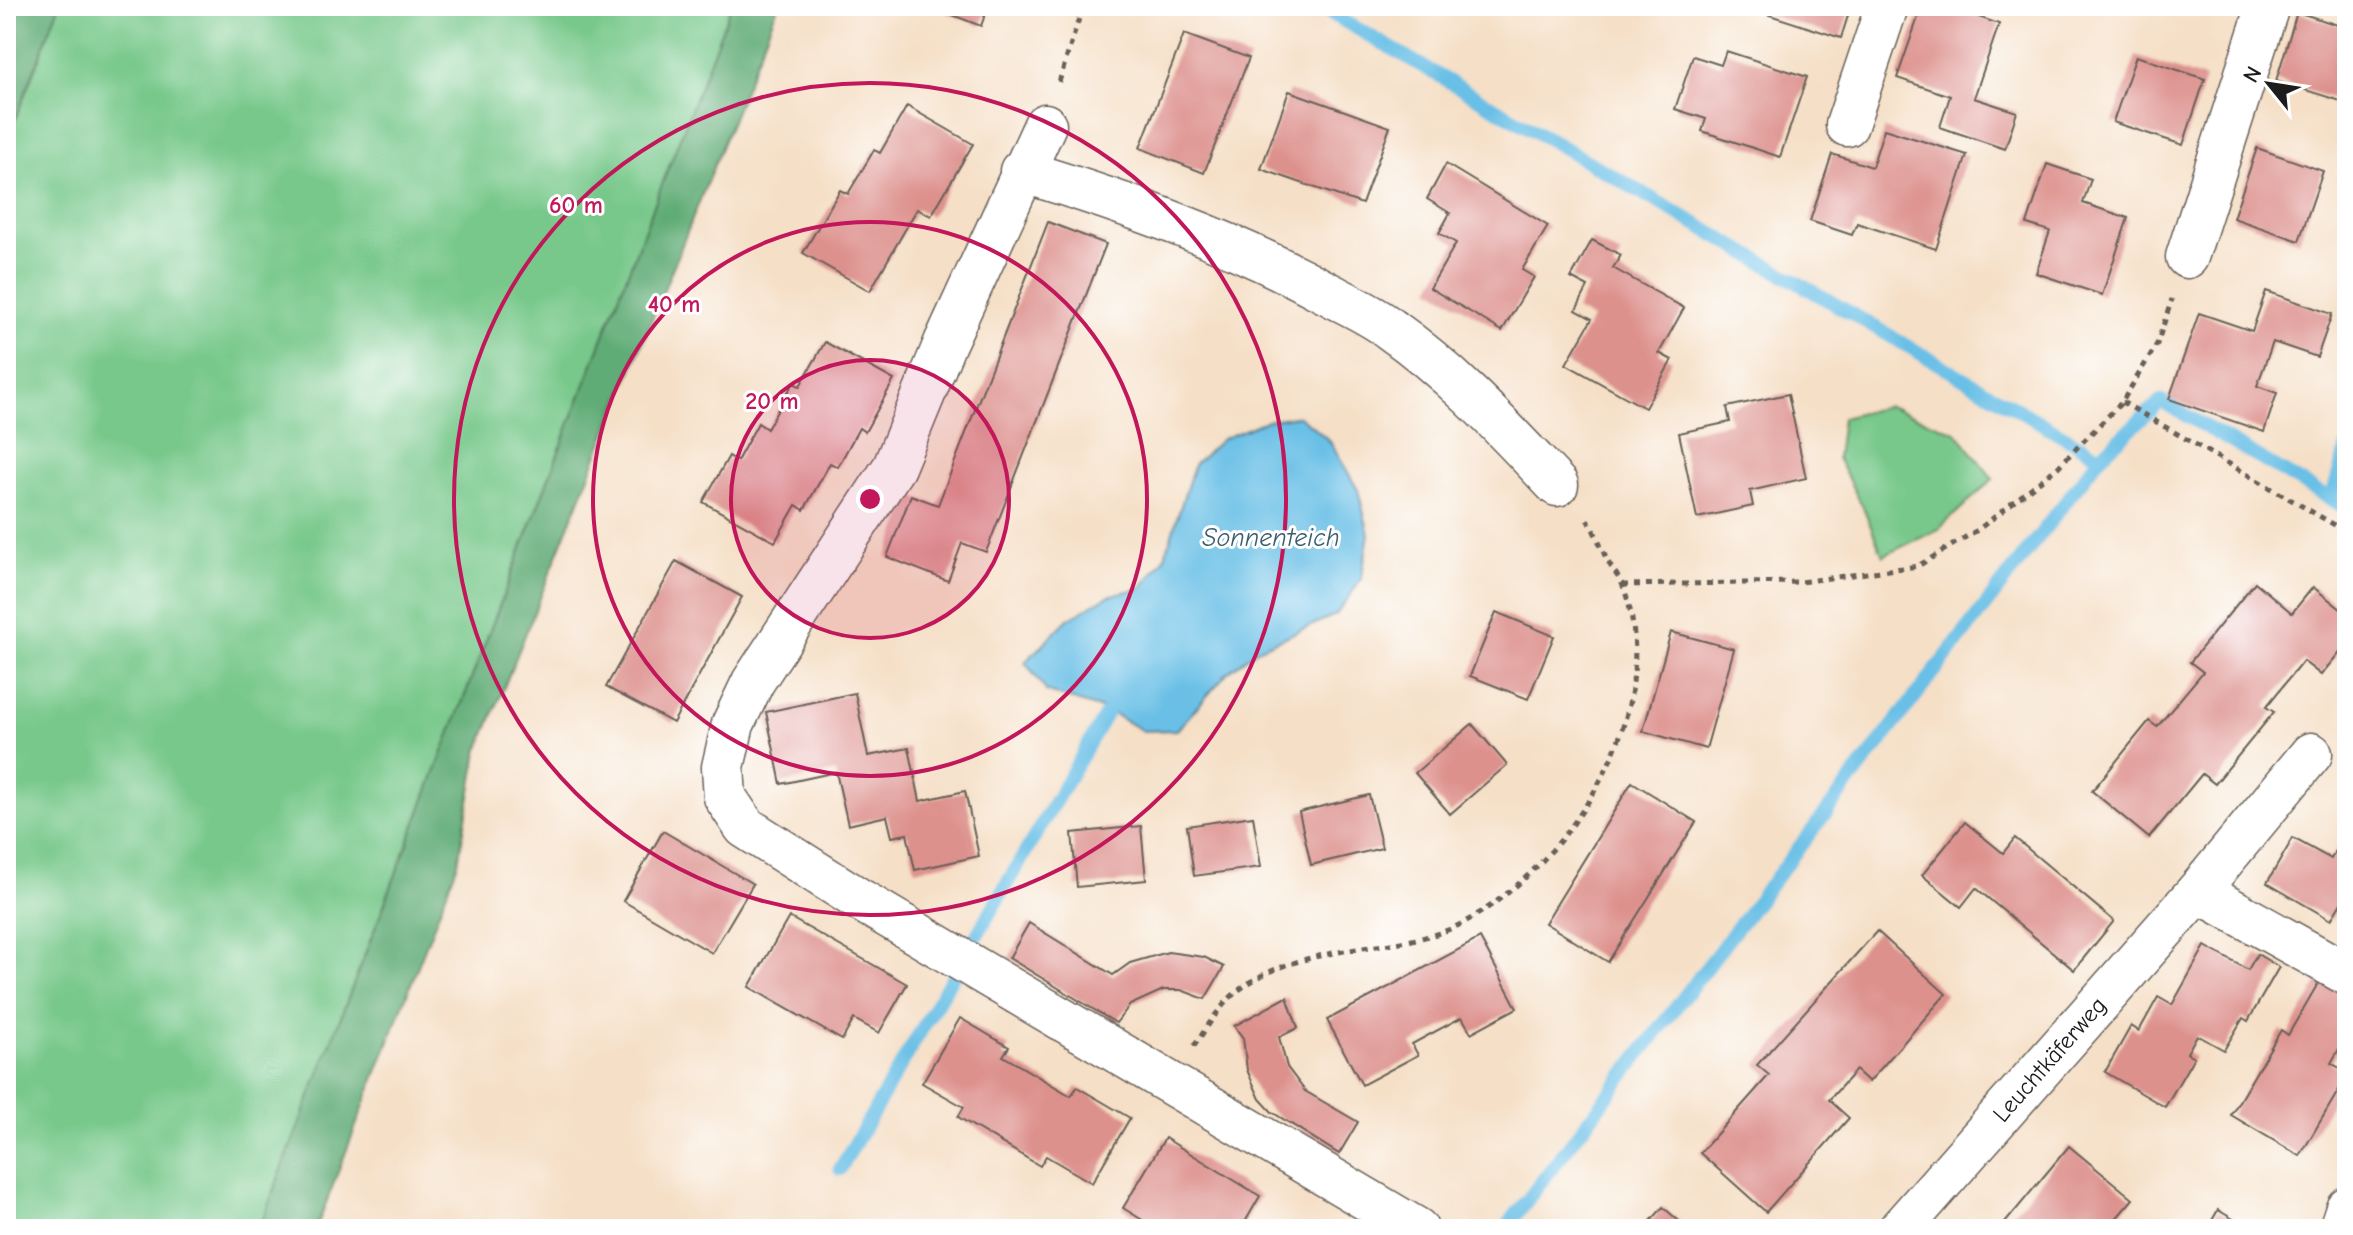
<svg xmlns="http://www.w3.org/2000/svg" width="2353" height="1235" viewBox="0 0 2353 1235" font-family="'Comic Neue',sans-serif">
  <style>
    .green { fill: #77c88a; stroke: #4a7253; stroke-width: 2 }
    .forest { fill: #61ac76; stroke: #3e6449; stroke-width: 2 }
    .water { fill: #69bfe6; stroke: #426e81; stroke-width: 2 }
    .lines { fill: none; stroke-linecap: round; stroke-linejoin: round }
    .stream { stroke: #69bfe6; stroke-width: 14 }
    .building { fill: #dd918d }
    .minor-casing { stroke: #686058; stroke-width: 45 }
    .path { stroke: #686058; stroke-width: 5; stroke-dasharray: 6 6; stroke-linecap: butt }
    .minor { stroke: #fff; stroke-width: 42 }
    .ring { fill: none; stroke: #c2185b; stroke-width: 4 }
    .labels { text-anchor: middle; stroke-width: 6; stroke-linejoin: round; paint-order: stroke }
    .street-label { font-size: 24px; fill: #1c1c1c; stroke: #fff }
    .water-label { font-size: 26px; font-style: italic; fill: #3b5d6d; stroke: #fff }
    .centre { fill: #c2185b; stroke: #fff; stroke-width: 4 }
    .ring-label { font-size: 24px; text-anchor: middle; font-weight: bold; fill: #c2185b; stroke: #fff; stroke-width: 6; stroke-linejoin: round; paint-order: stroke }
  </style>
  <rect width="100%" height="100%" fill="#fff"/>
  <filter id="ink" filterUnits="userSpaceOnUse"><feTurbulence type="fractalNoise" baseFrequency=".0125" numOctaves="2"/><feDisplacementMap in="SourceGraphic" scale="16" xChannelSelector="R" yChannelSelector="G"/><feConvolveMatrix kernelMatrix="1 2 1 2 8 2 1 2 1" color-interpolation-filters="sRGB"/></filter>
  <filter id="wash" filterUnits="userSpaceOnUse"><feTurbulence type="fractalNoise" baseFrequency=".006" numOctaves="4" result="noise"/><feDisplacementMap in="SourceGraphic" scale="32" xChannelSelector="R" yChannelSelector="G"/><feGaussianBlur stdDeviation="1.8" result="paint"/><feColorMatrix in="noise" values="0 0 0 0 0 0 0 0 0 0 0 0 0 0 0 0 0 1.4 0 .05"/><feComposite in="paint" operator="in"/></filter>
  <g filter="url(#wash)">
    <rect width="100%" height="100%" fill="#f5dfc6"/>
    <g class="green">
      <path d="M 59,6 L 731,6 L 259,1229 L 6,1229 L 6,143 Z"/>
      <path d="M 1888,406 L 1956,432 L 1993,479 L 1939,529 L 1883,556 L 1862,505 L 1837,458 L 1842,418 Z"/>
    </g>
    <g class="forest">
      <path d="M 6,6 L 59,6 L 6,143 Z"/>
      <path d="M 731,6 L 778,6 L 478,752 L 458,863 L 316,1229 L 259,1229 Z"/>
    </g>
    <path class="water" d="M 1299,416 L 1329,440 L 1358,490 L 1369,534 L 1361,579 L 1336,615 L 1259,648 L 1227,673 L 1177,730 L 1143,731 L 1108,711 L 1047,692 L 1025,662 L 1068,619 L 1108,596 L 1141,588 L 1164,559 L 1194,465 L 1222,439 L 1268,420 Z"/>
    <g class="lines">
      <g class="stream">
        <path d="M 1318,6 L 2100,457"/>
        <path d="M 2331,500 L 2347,447"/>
        <path d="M 840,1169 L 1108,711"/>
        <path d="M 1505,1229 L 2100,457 L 2161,401 L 2347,509"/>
      </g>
    </g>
    <g id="blocks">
      <g class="building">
        <path d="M 929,6 L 988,6 L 981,26 Z"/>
        <path d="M 1752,6 L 1851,6 L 1841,38 L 1751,9 Z"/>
        <path d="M 1922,6 L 1947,6 L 1999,24 L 1974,98 L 2017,112 L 2005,149 L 1940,127 L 1950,96 L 1897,78 Z"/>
        <path d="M 2297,12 L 2347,28 L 2347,103 L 2276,81 Z"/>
        <path d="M 1184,34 L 1249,58 L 1204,173 L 1140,148 Z"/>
        <path d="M 1726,51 L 1807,77 L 1780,157 L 1702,131 L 1706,119 L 1675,109 L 1693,56 L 1721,65 Z"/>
        <path d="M 2136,56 L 2205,79 L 2183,145 L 2113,122 Z"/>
        <path d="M 1289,91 L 1390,127 L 1362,204 L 1261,169 Z"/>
        <path d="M 907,106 L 973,144 L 931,216 L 917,209 L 870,291 L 803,253 L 840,190 L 848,194 L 874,150 L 880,153 Z"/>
        <path d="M 1884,129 L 1967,155 L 1936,249 L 1857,223 L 1852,235 L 1810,221 L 1832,154 L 1872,167 Z"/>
        <path d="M 2257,148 L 2323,171 L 2299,241 L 2233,218 Z"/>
        <path d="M 1446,164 L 1548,226 L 1522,270 L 1534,277 L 1502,331 L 1430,288 L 1456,243 L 1439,233 L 1450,213 L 1427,199 Z"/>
        <path d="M 2047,164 L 2091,179 L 2083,203 L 2128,218 L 2102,295 L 2036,273 L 2050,231 L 2027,224 Z"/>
        <path d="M 1048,222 L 1106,244 L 986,552 L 962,543 L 948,581 L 887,557 L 911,495 L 938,505 Z"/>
        <path d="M 1592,240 L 1621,255 L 1613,268 L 1684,308 L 1659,353 L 1672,360 L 1645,408 L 1566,364 L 1592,319 L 1576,310 L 1588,287 L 1571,278 Z"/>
        <path d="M 2266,291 L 2332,314 L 2317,357 L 2273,342 L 2257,386 L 2277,393 L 2264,432 L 2169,399 L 2199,313 L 2252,331 Z"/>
        <path d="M 825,342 L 894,380 L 865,432 L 859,428 L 838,467 L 830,463 L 804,510 L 796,505 L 775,542 L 703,502 L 729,456 L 737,461 L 758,423 L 767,429 L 793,383 L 800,386 Z"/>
        <path d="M 1788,394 L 1806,478 L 1750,491 L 1753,506 L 1697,518 L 1679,433 L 1730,422 L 1727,407 Z"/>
        <path d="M 676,561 L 742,597 L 673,723 L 606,687 Z"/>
        <path d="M 2255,582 L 2292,613 L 2313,587 L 2347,614 L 2347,643 L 2321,675 L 2303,661 L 2266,707 L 2274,712 L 2215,784 L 2202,774 L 2149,838 L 2092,791 L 2149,721 L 2157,727 L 2203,672 L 2190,662 Z"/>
        <path d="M 1496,612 L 1554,636 L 1528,699 L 1470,676 Z"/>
        <path d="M 1671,632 L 1734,649 L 1706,749 L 1643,731 Z"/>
        <path d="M 855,693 L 868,756 L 909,748 L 920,801 L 965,791 L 979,856 L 915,870 L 907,834 L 892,837 L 887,816 L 848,825 L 836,772 L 781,784 L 766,712 Z"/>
        <path d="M 1472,724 L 1507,765 L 1450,814 L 1415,773 Z"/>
        <path d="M 1632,782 L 1696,822 L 1608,962 L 1545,923 Z"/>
        <path d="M 1369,795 L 1382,848 L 1311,865 L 1299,812 Z"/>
        <path d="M 1253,816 L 1261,867 L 1194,876 L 1187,826 Z"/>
        <path d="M 1965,822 L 2003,853 L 2015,838 L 2114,921 L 2074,970 L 1976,888 L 1961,907 L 1922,875 Z"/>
        <path d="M 1141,826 L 1146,880 L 1077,887 L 1072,833 Z"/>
        <path d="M 2347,830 L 2347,893 L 2331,920 L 2267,883 L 2293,838 L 2331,859 Z"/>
        <path d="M 663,831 L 753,884 L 712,953 L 623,901 Z"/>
        <path d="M 789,917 L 907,984 L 879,1033 L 854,1019 L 842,1040 L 749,987 Z"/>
        <path d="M 1029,923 L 1113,975 L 1130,963 L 1168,952 L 1204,957 L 1224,967 L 1205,999 L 1181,990 L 1163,990 L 1130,1005 L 1116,1023 L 1009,958 Z"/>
        <path d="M 1877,931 L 1946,994 L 1869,1082 L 1856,1070 L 1829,1100 L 1849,1118 L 1766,1212 L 1700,1153 L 1769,1075 L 1757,1065 Z"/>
        <path d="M 1480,938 L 1517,1008 L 1471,1033 L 1462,1017 L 1412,1044 L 1418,1055 L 1362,1085 L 1327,1020 Z"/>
        <path d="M 2205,946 L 2248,970 L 2257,954 L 2279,967 L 2248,1021 L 2243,1018 L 2224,1050 L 2197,1035 L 2187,1053 L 2194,1057 L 2165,1107 L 2105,1072 L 2131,1026 L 2139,1031 L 2158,997 L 2172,1005 Z"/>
        <path d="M 2320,980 L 2347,996 L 2347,1035 L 2331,1063 L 2347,1072 L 2347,1076 L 2300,1156 L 2231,1115 L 2281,1030 L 2288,1035 Z"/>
        <path d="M 1287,997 L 1298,1028 L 1279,1037 L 1287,1067 L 1305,1091 L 1358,1122 L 1339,1154 L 1272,1112 L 1260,1099 L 1247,1070 L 1243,1038 L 1234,1026 Z"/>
        <path d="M 960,1018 L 1009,1047 L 1003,1056 L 1071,1096 L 1077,1087 L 1130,1118 L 1092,1183 L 1046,1156 L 1040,1166 L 958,1117 L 964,1107 L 922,1083 Z"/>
        <path d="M 1165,1138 L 1260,1196 L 1241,1229 L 1157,1229 L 1123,1208 Z"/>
        <path d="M 2069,1146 L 2133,1199 L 2107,1229 L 2000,1229 Z"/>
        <path d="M 1663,1207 L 1688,1229 L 1644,1229 Z"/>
        <path d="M 2218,1210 L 2250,1229 L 2207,1229 Z"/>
      </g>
    </g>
  </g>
  <g filter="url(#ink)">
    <use href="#blocks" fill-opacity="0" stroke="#686058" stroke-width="2"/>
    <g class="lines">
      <defs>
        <g id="minor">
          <path d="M 1045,125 L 945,343 L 894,467 L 753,682 L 733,724 L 723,767 L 725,797 L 745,827 L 855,897 L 1417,1229"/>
          <path d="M 1847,125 L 1887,6"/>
          <path d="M 1021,171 C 1127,203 1233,241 1331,295 C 1350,305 1372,315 1389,328 C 1453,373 1504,429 1557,485"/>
          <path d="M 2187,257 L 2268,6"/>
          <path d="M 2198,891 L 2311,754"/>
          <path id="s1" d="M 1900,1229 L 2198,891 L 2347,974"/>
          <path d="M 2340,1229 L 2347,1208"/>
        </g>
      </defs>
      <use href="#minor" class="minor-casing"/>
      <g class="path">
        <path d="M 1059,82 L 1083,6"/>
        <path d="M 2122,402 L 2347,532"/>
        <path d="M 1622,585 L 1800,582 L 1918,566 L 1979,529 L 2058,467 L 2122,402 L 2157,344 L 2172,299"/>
        <path d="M 1194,1046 C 1204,1032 1214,1015 1226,1002 C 1262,963 1327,953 1377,946 C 1403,942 1436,937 1459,925 C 1569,868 1670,712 1623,586 C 1619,577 1612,569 1607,560 C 1600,546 1595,529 1585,517"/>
      </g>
      <use href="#minor" class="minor"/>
    </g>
  </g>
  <circle cx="870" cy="499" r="139" fill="#c2185b" fill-opacity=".12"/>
  <g class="ring">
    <circle cx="870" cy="499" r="139"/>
    <circle cx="870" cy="499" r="277"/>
    <circle cx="870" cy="499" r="416"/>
  </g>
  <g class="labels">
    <g class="street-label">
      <text dy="8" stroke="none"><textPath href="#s1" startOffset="226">Leuchtkäferweg</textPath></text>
    </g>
    <g class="water-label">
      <text x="1271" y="546">Sonnenteich</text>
    </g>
  </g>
  <circle cx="870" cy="499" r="12" class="centre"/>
  <g class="ring-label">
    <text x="576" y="213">60 m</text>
    <text x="674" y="312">40 m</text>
    <text x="772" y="409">20 m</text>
  </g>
  <rect width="2353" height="1235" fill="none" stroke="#fff" stroke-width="32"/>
  <g transform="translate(2269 84) rotate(300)" stroke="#ffffff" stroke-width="6" paint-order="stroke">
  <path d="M0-6L14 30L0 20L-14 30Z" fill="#1c1c1c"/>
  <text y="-12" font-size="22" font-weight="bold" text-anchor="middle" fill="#1c1c1c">N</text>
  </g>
</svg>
